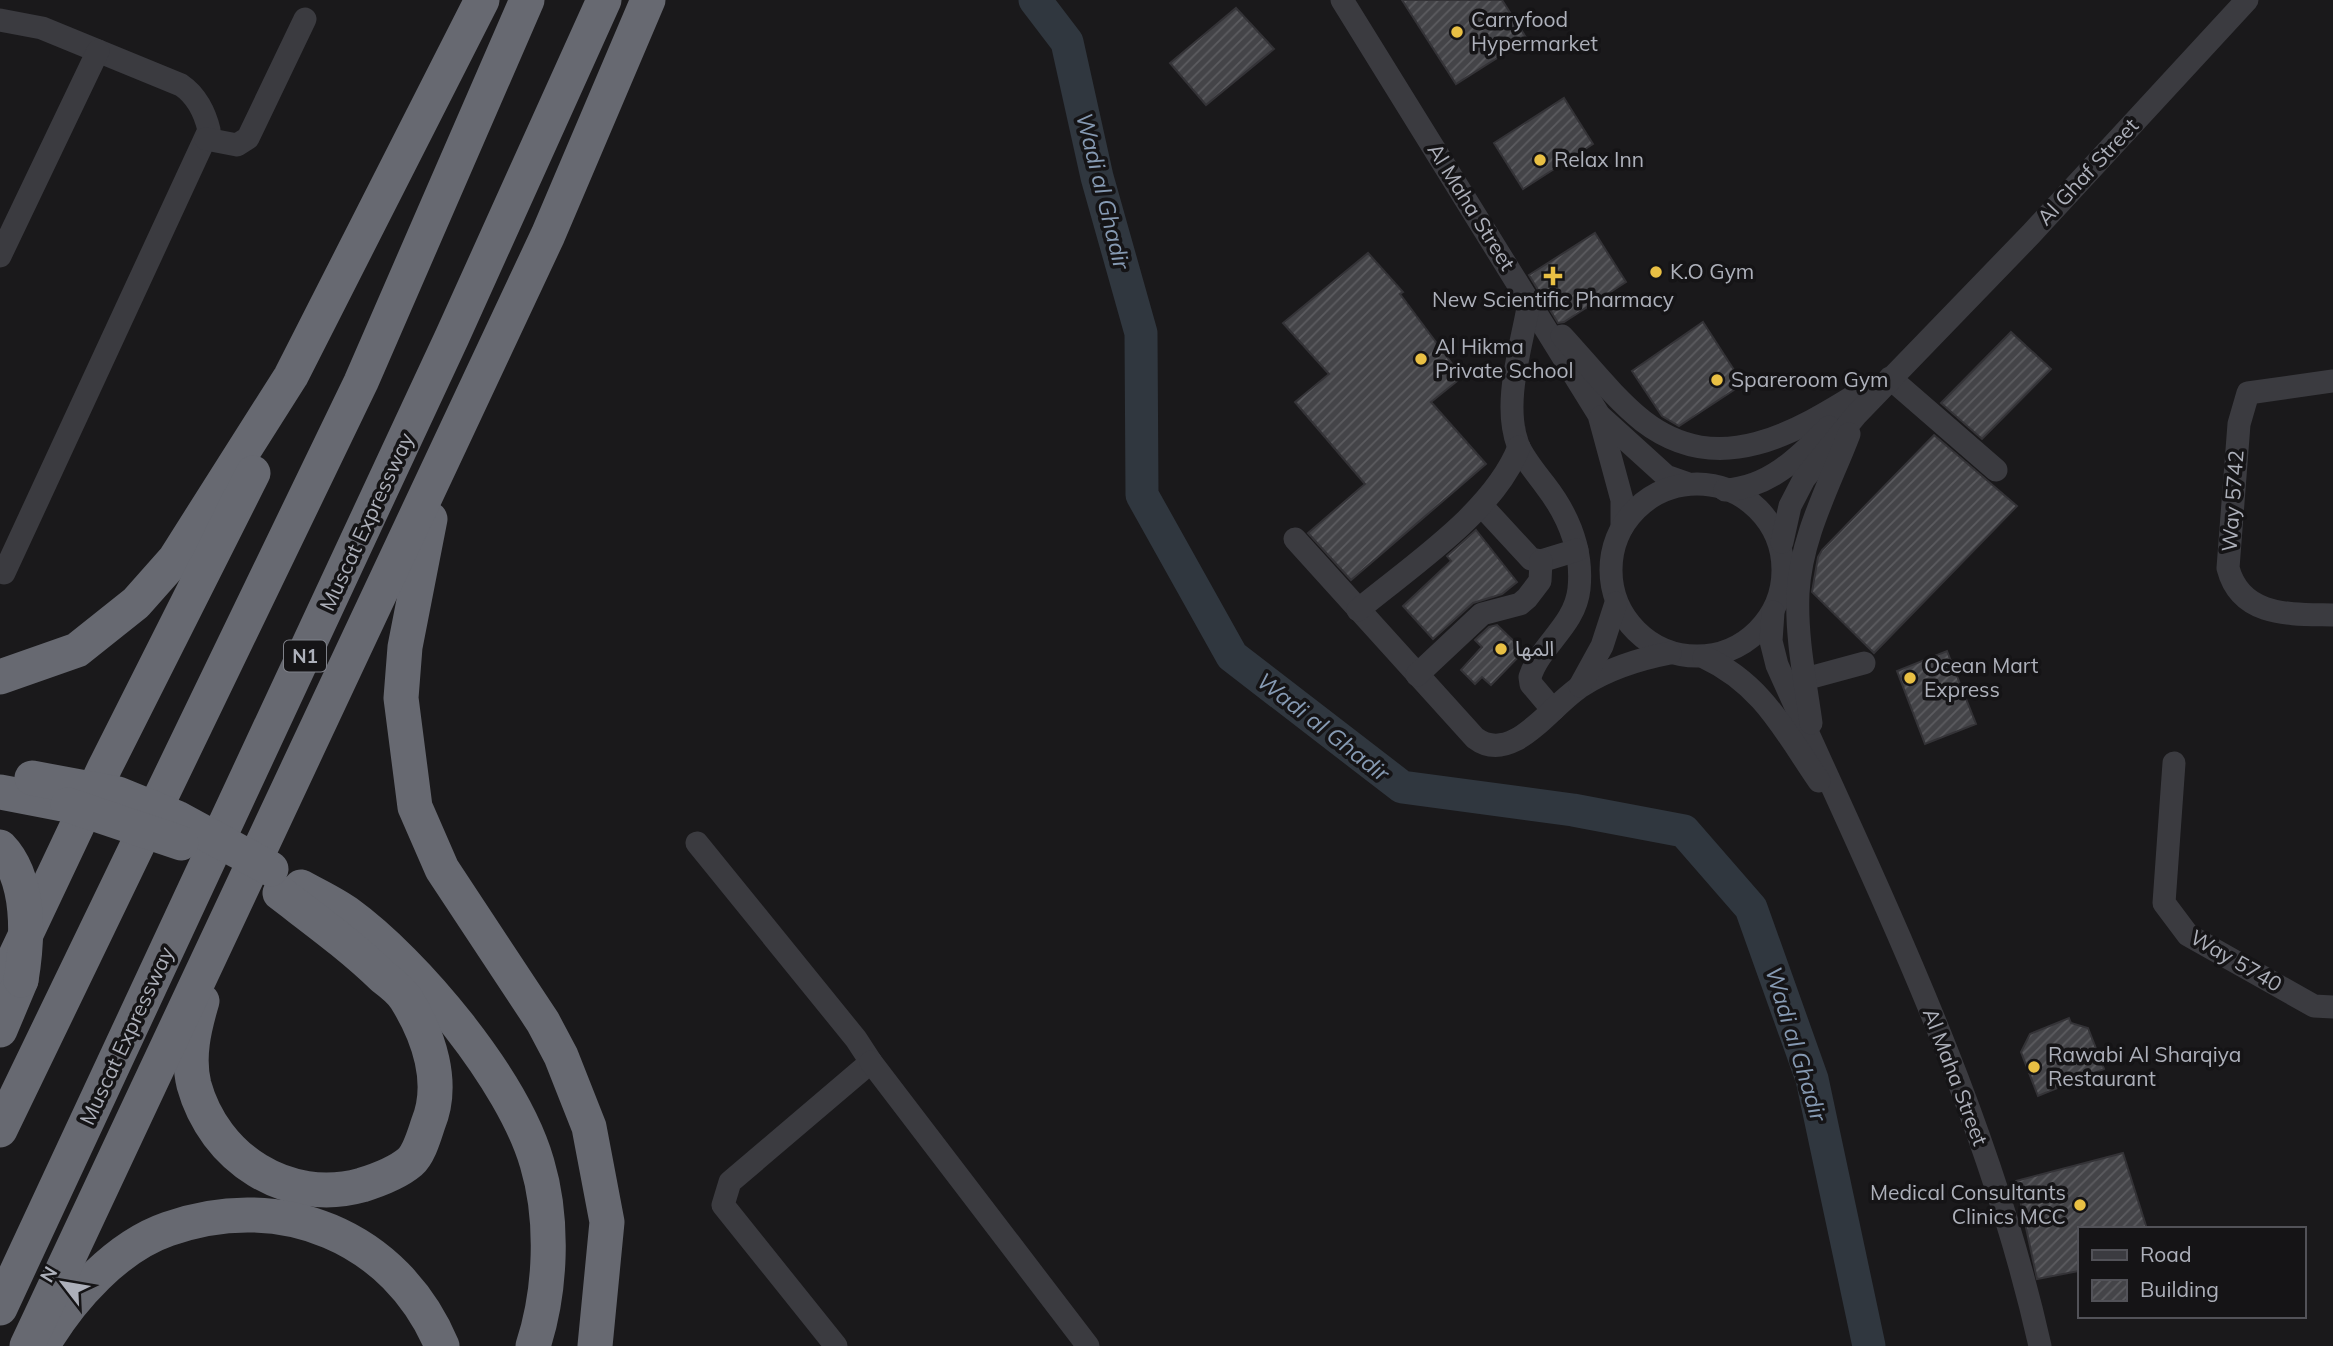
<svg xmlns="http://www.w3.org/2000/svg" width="2333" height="1346" viewBox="0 0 2333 1346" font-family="Mulish,'Noto Sans Arabic',sans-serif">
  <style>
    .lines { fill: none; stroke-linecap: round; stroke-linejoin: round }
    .river { stroke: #30373f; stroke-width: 33 }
    .building { fill: url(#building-hatch); stroke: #343337; stroke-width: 2 }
    .minor { stroke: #3b3b40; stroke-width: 23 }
    .highway { stroke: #676971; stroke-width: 35 }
    .highway-bridge { stroke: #676971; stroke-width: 35 }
    .poi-dot { fill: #e9c044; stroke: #151416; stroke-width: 2.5 }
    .labels { text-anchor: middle; stroke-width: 7; stroke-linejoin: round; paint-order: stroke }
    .shield { fill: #151416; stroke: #7f8189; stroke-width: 2 }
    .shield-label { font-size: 19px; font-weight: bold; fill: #adb0ba }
    .poi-label { font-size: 21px; fill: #adb0ba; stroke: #151416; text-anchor: start }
    .street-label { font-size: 21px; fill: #adb0ba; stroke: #151416 }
    .water-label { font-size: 23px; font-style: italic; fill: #869ab3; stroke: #151416 }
  </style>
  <defs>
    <pattern id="building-hatch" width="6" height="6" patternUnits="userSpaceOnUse" patternTransform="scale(1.75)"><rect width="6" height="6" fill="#444448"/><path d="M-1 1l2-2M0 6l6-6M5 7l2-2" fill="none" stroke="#5c5c60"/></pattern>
  </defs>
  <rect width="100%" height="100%" fill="#1a191b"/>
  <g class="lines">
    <path class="river" d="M 1035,0 L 1067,42 L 1097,177 L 1141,333 L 1142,495 L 1232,656 L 1402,787 L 1573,810 L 1684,831 L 1751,908 L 1812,1079 L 1869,1346"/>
  </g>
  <g class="building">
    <path d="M 1402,0 L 1502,0 L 1527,39 L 1456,84 Z"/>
    <path d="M 1236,8 L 1274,49 L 1206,105 L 1170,63 Z"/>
    <path d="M 1564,98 L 1593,144 L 1523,189 L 1494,143 Z"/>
    <path d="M 1595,233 L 1626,282 L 1564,322 L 1558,323 L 1529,275 Z"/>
    <path d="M 1368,253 L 1403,292 L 1400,294 L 1462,377 L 1431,402 L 1486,464 L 1351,580 L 1308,533 L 1365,484 L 1295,402 L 1329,374 L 1283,323 Z"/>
    <path d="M 1703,322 L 1743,384 L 1679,426 L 1662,416 L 1632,371 Z"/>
    <path d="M 2011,332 L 2051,369 L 1982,439 L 1941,403 Z"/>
    <path d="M 1934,435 L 2017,506 L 1874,653 L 1812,592 L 1818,557 L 1822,550 Z"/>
    <path d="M 1476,530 L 1517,582 L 1502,594 L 1473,603 L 1433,639 L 1403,606 L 1451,561 L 1447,556 Z"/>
    <path d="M 1497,625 L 1524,651 L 1491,685 L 1482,677 L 1475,684 L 1461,670 L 1482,647 L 1475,640 L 1489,627 Z"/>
    <path d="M 1947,651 L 1976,724 L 1925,744 L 1897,671 Z"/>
    <path d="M 2069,1018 L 2071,1023 L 2088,1028 L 2104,1069 L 2038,1096 L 2021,1052 L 2030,1034 Z"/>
    <path d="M 2123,1153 L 2147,1229 L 2079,1229 L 2079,1271 L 2037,1279 L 2016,1181 Z"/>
  </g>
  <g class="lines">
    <g class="minor">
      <path d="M 1342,0 L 1599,415 L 1622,500 L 1622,527"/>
      <path d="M 0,20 L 42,28 L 181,85 C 196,95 205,113 209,130 L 4,573"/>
      <path d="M 206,139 L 237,145 L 248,138 L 305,19"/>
      <path d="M 0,256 L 98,51"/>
      <path d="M 1529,302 C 1522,346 1502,402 1518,445 C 1524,459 1536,473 1545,485 C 1569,516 1583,550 1579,589 C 1575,626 1540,645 1530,677 L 1531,684 L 1553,710"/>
      <path d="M 1562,336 C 1588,364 1613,397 1643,421 C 1722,482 1801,429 1872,385"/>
      <path d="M 1890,378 L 1996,470"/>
      <path d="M 2333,381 L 2248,393 L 2239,424 L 2228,568 C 2241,618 2292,614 2333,615"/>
      <path d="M 1601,417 L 1666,476 L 1686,483"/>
      <circle cx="1697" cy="570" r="86"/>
      <path d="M 1725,490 C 1769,488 1799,457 1829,427"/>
      <path d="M 1482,506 L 1531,559 L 1541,561 L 1577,550"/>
      <path d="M 1295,539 L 1475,738 C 1513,767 1552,703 1583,685 C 1610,668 1639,659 1670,653"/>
      <path d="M 1782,542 L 1790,506 L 1804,479 L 1856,415 L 2031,234 L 2247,0"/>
      <path d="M 1358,610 C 1411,566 1494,512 1519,447"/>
      <path d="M 1773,612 L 1771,641 L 1777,665 C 1876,886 1987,1108 2040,1346"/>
      <path d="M 1704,657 C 1762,684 1784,730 1819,781"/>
      <path d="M 1417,675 L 1482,614 L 1520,604 L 1527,598 L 1540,581 L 1541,561"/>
      <path d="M 1805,679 L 1864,663"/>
      <path d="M 1580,686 L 1602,646 L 1616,603"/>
      <path d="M 1811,723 C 1805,680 1796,636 1798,593 C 1801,537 1829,486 1849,434"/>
      <path d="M 2174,763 L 2164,903 L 2188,935 L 2314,1006 L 2333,1007"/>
      <path d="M 697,843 L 856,1039 L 871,1062 L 730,1182 L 723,1205 L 836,1346"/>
      <path d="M 871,1062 L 1088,1346"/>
    </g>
    <g class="highway">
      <path d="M 430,519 L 405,647 L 401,698 L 415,807 L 442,869 L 543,1022 L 561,1056 L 589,1127 L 607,1222 L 595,1346"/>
      <path d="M 0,677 L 77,650 L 136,603 L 175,559 L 291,376 L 482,0"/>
      <path d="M 0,792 L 68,805"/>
      <path d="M 301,887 C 316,895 333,903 347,913 C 416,963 513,1080 537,1163 C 554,1220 551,1291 533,1346"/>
      <path d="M 0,989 L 105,767 L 253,473"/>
      <path d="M 202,1001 C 194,1028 187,1057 194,1085 C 214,1158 287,1206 362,1185 C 378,1180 397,1173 410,1162 C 419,1154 424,1136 428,1124 C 445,1083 429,1036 406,999 C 401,991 391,983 383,977 C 351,946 315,920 280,893"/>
      <path d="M 0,1030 L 21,980"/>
      <path d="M 0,1130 L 361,382 L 527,0"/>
      <path d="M 0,1308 L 452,337 L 604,0"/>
      <path d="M 44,1343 C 71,1298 116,1247 168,1229 C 280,1189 396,1236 442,1346"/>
      <path d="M 27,1346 L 548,235 L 648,0"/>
    </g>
    <g class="highway-bridge">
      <path d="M 32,778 L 118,794 L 177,818 L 271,869"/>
      <path d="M 68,805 L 181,843"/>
      <path d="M 0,847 C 31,879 28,939 21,980"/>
    </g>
  </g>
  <g class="poi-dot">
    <circle cx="1457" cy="32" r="7"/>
    <circle cx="1540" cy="160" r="7"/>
    <circle cx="1656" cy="272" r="7"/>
    <path d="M1549.5 265.5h7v7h7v7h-7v7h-7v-7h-7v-7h7z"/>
    <circle cx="1421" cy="359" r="7"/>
    <circle cx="1717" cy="380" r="7"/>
    <circle cx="1501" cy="649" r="7"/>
    <circle cx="1910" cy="678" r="7"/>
    <circle cx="2034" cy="1067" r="7"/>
    <circle cx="2080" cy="1205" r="7"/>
  </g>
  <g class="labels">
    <rect class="shield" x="284" y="640.5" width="42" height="31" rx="5"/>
    <g class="shield-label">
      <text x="305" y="663">N1</text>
    </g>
    <g class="poi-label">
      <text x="1471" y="27">Carryfood<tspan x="1471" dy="24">Hypermarket</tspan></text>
      <text x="1554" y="167">Relax Inn</text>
      <text x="1670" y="279">K.O Gym</text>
      <text x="1553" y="307" text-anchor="middle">New Scientific Pharmacy</text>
      <text x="1435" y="354">Al Hikma<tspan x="1435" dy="24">Private School</tspan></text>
      <text x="1731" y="387">Spareroom Gym</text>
      <text x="1515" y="656">المها</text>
      <text x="1924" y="673">Ocean Mart<tspan x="1924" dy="24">Express</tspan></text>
      <text x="2048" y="1062">Rawabi Al Sharqiya<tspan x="2048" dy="24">Restaurant</tspan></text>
      <text x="2066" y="1200" text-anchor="end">Medical Consultants<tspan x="2066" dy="24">Clinics MCC</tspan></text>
    </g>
    <g class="street-label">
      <text transform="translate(2088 172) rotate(-47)" y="7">Al Ghaf Street</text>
      <text transform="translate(1471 207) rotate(58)" y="7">Al Maha Street</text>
      <text transform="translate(2233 501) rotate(-86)" y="7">Way 5742</text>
      <text transform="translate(367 522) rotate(-65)" y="7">Muscat Expressway</text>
      <text transform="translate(2236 961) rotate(30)" y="7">Way 5740</text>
      <text transform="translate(127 1036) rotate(-65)" y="7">Muscat Expressway</text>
      <text transform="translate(1955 1077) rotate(69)" y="7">Al Maha Street</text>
    </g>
    <g class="water-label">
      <text transform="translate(1103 191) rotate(76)" y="8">Wadi al Ghadir</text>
      <text transform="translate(1323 727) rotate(38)" y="8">Wadi al Ghadir</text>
      <text transform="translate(1796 1044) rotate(73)" y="8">Wadi al Ghadir</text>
    </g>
  </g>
  <rect x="2078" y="1227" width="228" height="91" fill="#151416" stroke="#525258" stroke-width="2"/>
  <rect x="2092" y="1250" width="35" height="10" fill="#3b3b40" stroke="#525258" stroke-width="2"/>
  <text x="2140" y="1262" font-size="21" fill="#adb0ba">Road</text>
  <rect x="2092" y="1280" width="35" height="21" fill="url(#building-hatch)" stroke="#525258" stroke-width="2"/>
  <text x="2140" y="1297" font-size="21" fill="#adb0ba">Building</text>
  <g transform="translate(63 1283) rotate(301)" stroke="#151416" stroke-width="5" paint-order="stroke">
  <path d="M0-5L12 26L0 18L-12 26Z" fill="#adb0ba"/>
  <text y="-10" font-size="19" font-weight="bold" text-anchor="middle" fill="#adb0ba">N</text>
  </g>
</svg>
